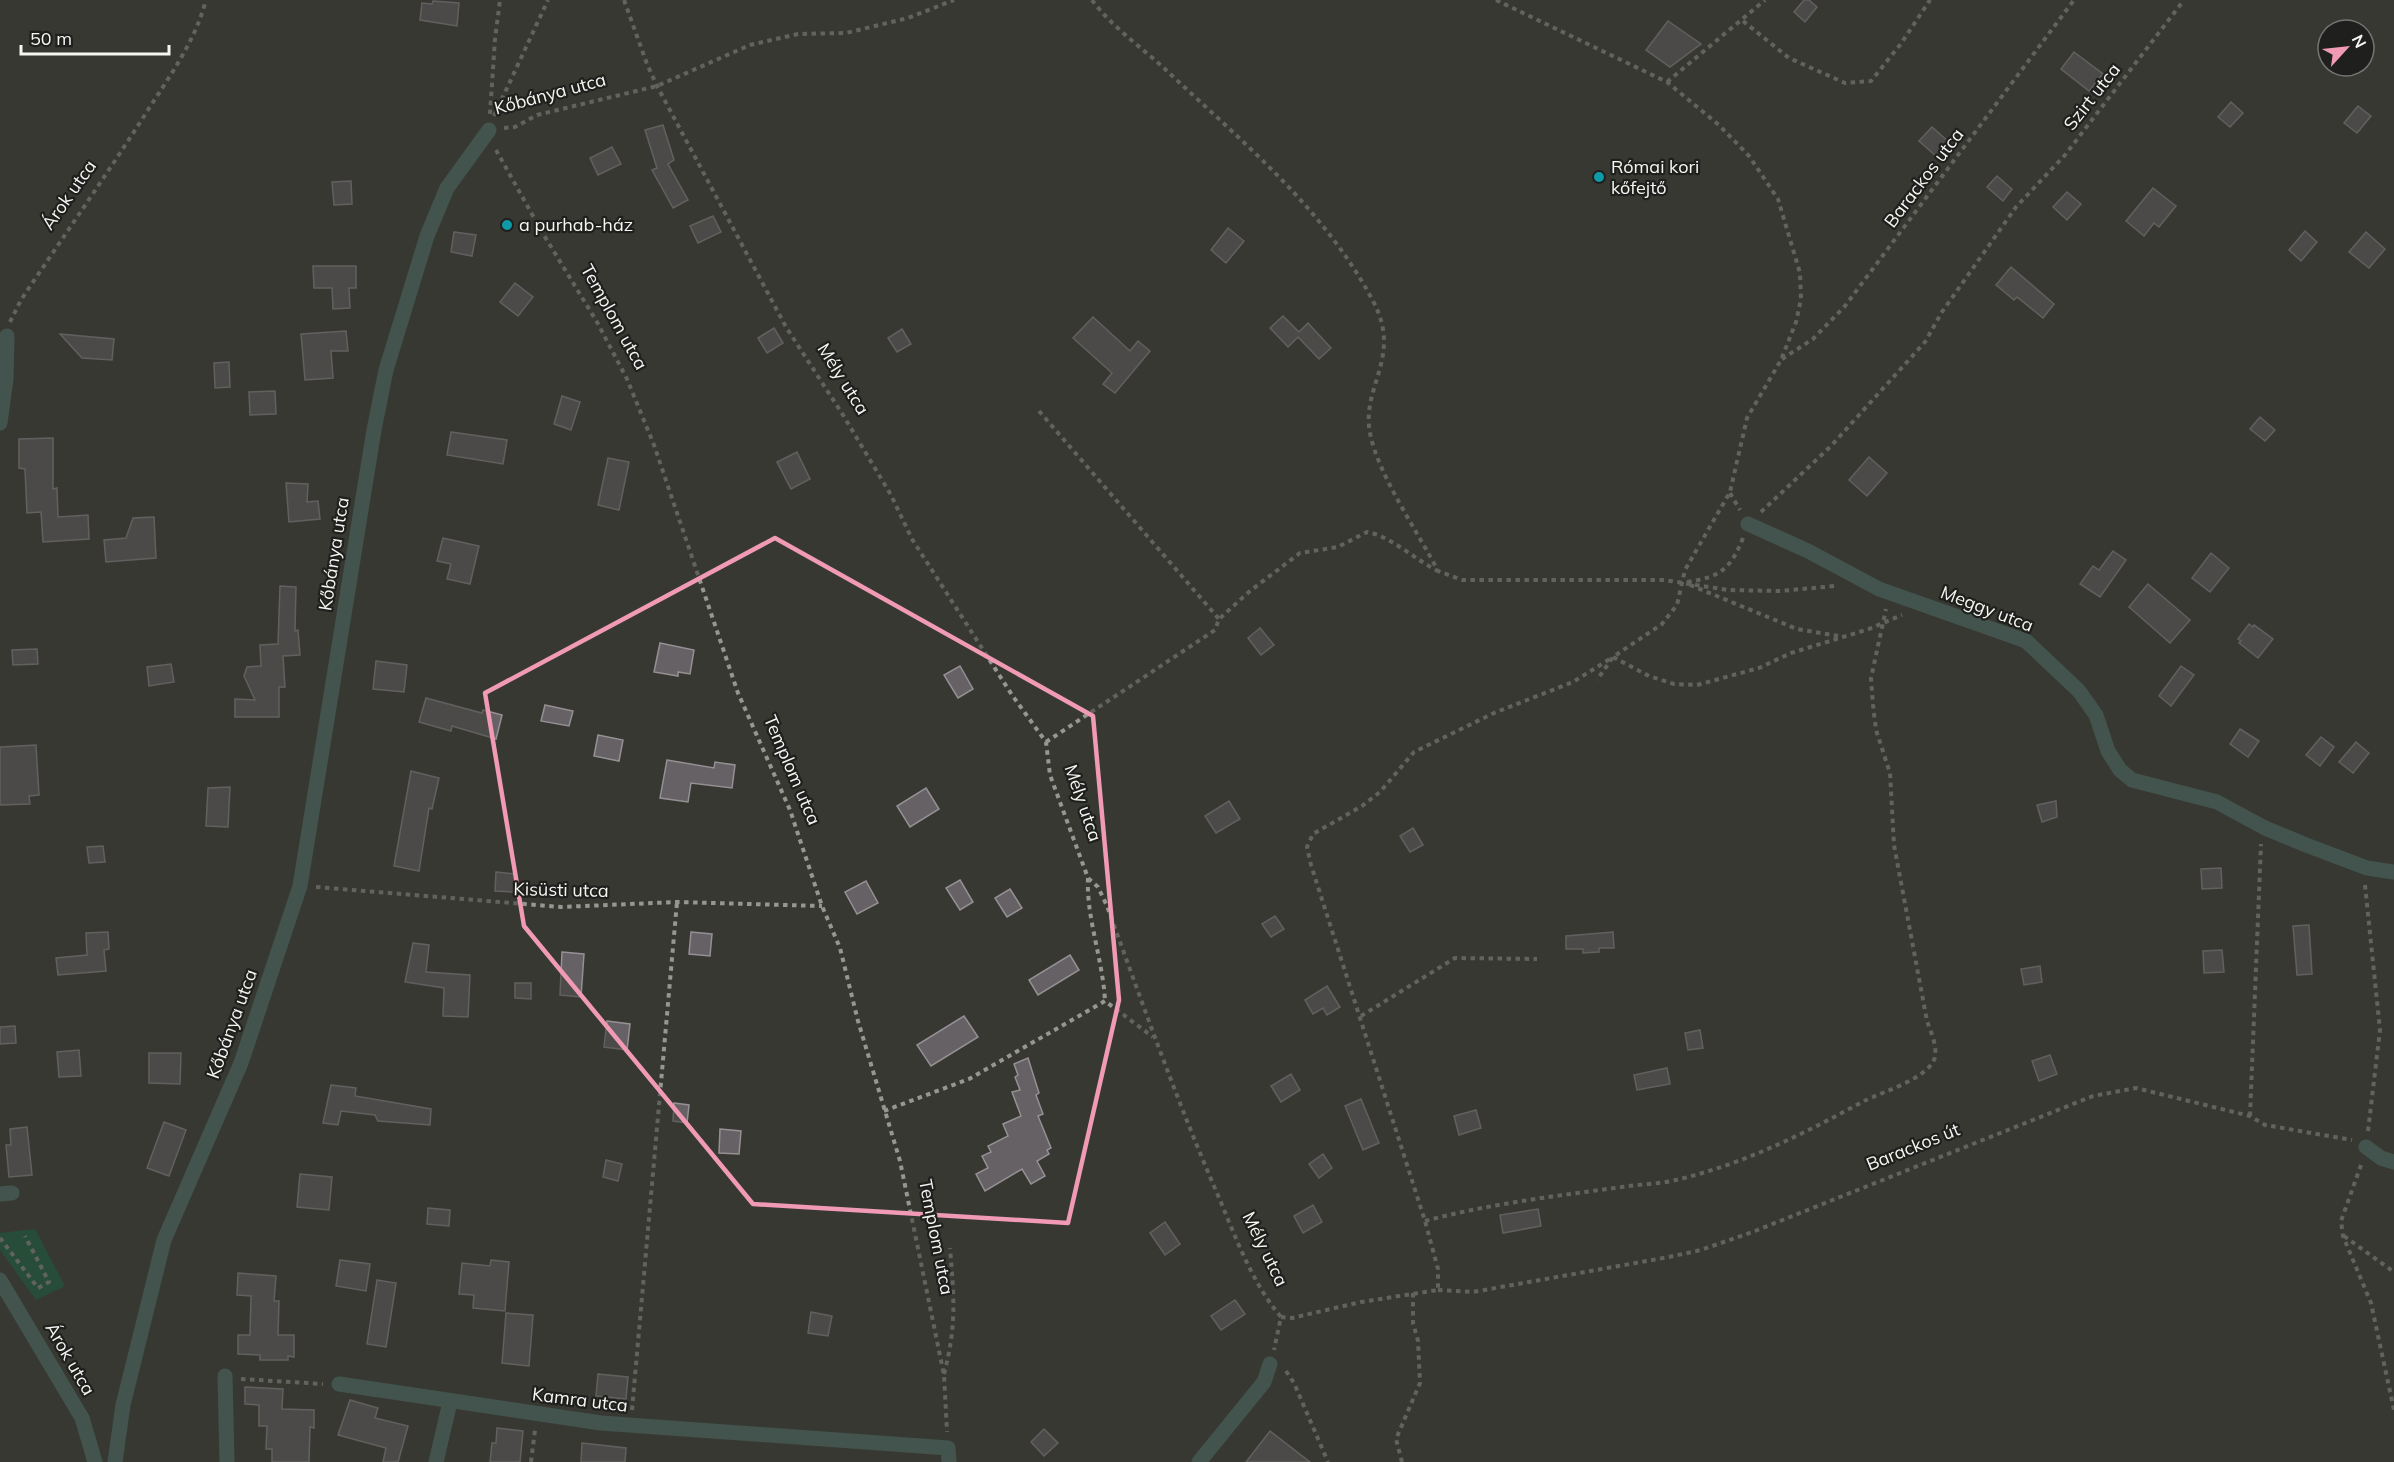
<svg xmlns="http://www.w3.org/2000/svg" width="2394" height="1462" viewBox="0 0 2394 1462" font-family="Mulish,sans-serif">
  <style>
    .green { fill: #136641 }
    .building { fill: #656164; stroke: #949094; stroke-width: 1.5 }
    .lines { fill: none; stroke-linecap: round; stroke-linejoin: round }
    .path { stroke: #969692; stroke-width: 4; stroke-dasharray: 4.5 4.5; stroke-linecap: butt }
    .street { stroke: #4e776d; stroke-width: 15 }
    .marked { fill: none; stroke: #f09ab5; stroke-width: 4.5; stroke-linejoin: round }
    .culture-dot { fill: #0f9aa8; stroke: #1f1f1d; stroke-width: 2 }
    .labels { text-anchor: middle; stroke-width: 4.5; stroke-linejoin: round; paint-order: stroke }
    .street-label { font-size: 18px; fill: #f5f5f2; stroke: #1f1f1d }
    .poi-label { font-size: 18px; fill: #f5f5f2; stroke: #1f1f1d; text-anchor: start }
  </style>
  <rect width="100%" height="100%" fill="#383833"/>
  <path class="green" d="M 35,1229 L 65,1286 L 36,1300 L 0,1250 L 0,1233 Z"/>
  <g class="building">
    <path d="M 1804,0 L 1809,0 L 1817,7 L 1805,22 L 1794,12 Z"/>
    <path d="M 433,1 L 459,3 L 457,26 L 420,20 L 422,3 L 432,4 Z"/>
    <path d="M 1668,21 L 1701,44 L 1670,67 L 1646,50 Z"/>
    <path d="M 2074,52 L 2103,74 L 2089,91 L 2061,69 Z"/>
    <path d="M 2231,102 L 2243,113 L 2230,127 L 2218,117 Z"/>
    <path d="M 2358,106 L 2371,116 L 2357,133 L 2344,123 Z"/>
    <path d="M 663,125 L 674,160 L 668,164 L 688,200 L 673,208 L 652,170 L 657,168 L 645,130 Z"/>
    <path d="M 1932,127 L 1949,142 L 1937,157 L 1919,141 Z"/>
    <path d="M 612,147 L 621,164 L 598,175 L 590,158 Z"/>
    <path d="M 1997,176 L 2012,189 L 2003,201 L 1987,187 Z"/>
    <path d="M 351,181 L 352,204 L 334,205 L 332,182 Z"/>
    <path d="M 2153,188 L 2176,206 L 2159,227 L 2154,223 L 2144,236 L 2126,221 Z"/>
    <path d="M 2067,192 L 2081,204 L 2067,220 L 2053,207 Z"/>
    <path d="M 713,216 L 721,232 L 698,243 L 690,226 Z"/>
    <path d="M 1228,228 L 1244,241 L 1226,263 L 1211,250 Z"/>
    <path d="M 2305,231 L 2317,242 L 2301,261 L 2289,250 Z"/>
    <path d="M 454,232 L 476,235 L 472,256 L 451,252 Z"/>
    <path d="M 2366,232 L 2385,249 L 2369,268 L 2349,252 Z"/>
    <path d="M 313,266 L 356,266 L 356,288 L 349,288 L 350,308 L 333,309 L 332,288 L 314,288 Z"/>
    <path d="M 2011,267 L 2054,304 L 2043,318 L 2017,297 L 2014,300 L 1996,285 Z"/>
    <path d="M 515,283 L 533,297 L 518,316 L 500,302 Z"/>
    <path d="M 1283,316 L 1299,332 L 1308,323 L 1331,348 L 1319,359 L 1298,337 L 1288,347 L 1270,328 Z"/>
    <path d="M 1093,317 L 1130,351 L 1138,341 L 1150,351 L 1115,393 L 1103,384 L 1112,373 L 1073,338 Z"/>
    <path d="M 774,328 L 783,343 L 767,353 L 758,338 Z"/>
    <path d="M 902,329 L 911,344 L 897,352 L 888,338 Z"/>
    <path d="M 346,331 L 348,351 L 331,351 L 333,378 L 305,380 L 301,334 Z"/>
    <path d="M 60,334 L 114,339 L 112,360 L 82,358 Z"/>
    <path d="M 229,362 L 230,387 L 215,388 L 214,363 Z"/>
    <path d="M 275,391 L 276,414 L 250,415 L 249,392 Z"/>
    <path d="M 562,396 L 580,402 L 571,430 L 554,424 Z"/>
    <path d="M 2260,417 L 2275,430 L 2265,441 L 2250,429 Z"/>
    <path d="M 451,432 L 507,440 L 503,464 L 447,455 Z"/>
    <path d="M 53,438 L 53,489 L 57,488 L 58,517 L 88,515 L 89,539 L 43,542 L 41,512 L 27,513 L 25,469 L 19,468 L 19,439 Z"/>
    <path d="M 797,452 L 810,479 L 791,489 L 777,462 Z"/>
    <path d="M 1869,457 L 1887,473 L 1867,496 L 1849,480 Z"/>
    <path d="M 608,458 L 629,462 L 619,510 L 598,505 Z"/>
    <path d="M 286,483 L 308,484 L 307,502 L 318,501 L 320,519 L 289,522 Z"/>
    <path d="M 154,517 L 156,558 L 106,562 L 104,540 L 126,538 L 133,518 Z"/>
    <path d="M 443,538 L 479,546 L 470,584 L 447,579 L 451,564 L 437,561 Z"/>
    <path d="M 2113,551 L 2126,560 L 2100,597 L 2080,584 L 2093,566 L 2099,570 Z"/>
    <path d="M 2211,553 L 2229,568 L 2210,592 L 2192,578 Z"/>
    <path d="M 2148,584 L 2190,620 L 2170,643 L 2129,607 Z"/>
    <path d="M 280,586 L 296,587 L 295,631 L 298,630 L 300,655 L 283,656 L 285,687 L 279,687 L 279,717 L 235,717 L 235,699 L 255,700 L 244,676 L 247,667 L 261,666 L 260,645 L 278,644 Z"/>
    <path d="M 2249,624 L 2253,627 L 2254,625 L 2273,639 L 2258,658 L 2239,643 L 2241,641 L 2238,639 Z"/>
    <path d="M 1260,628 L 1274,645 L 1261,655 L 1248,638 Z"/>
    <path d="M 660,643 L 694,650 L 690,674 L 678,672 L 678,676 L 654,672 Z"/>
    <path d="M 37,649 L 38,664 L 13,665 L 12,650 Z"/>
    <path d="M 376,661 L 407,665 L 404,692 L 373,689 Z"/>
    <path d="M 171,664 L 174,682 L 149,686 L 147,667 Z"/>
    <path d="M 960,666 L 973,689 L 958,698 L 944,675 Z"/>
    <path d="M 2181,666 L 2194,675 L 2171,706 L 2159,696 Z"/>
    <path d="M 426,698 L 482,713 L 483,710 L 502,715 L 496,739 L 452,726 L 451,731 L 419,722 Z"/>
    <path d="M 545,705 L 573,711 L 569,726 L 541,721 Z"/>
    <path d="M 2240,729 L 2259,741 L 2248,757 L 2230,744 Z"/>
    <path d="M 598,735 L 623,740 L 619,761 L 594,756 Z"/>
    <path d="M 2321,737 L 2334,747 L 2320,766 L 2306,755 Z"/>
    <path d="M 2356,742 L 2369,753 L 2353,773 L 2339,762 Z"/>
    <path d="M 36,745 L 39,795 L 29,796 L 30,804 L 0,805 L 0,747 Z"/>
    <path d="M 667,760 L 714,768 L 715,762 L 735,765 L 732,788 L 691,783 L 688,802 L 660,798 Z"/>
    <path d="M 411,771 L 439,778 L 432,809 L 429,808 L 419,871 L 394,866 Z"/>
    <path d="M 230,787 L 228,827 L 206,826 L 208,788 Z"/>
    <path d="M 926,788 L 939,809 L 910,827 L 897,806 Z"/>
    <path d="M 1229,801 L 1240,819 L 1216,833 L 1205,816 Z"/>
    <path d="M 2056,801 L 2057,817 L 2042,822 L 2037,805 Z"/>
    <path d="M 1413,828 L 1423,845 L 1410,852 L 1400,836 Z"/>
    <path d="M 103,846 L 105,862 L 89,863 L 87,847 Z"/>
    <path d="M 2221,868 L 2222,888 L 2202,889 L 2201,869 Z"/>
    <path d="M 496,872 L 515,874 L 513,892 L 495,891 Z"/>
    <path d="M 960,880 L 973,902 L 960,910 L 946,888 Z"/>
    <path d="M 866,881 L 878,903 L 857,914 L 845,892 Z"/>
    <path d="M 1010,889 L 1022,908 L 1007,917 L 995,898 Z"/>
    <path d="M 1275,916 L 1284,929 L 1271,937 L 1262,924 Z"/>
    <path d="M 2309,925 L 2312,974 L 2297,975 L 2293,926 Z"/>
    <path d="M 108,932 L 109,949 L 104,950 L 106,971 L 58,975 L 56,958 L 87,955 L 86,933 Z"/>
    <path d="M 691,932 L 712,934 L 710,956 L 689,954 Z"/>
    <path d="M 1613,932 L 1614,948 L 1599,948 L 1599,952 L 1583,953 L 1583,949 L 1566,949 L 1566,936 Z"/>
    <path d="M 413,943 L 429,945 L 426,972 L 470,975 L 468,1017 L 443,1016 L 444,988 L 405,982 Z"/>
    <path d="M 2222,950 L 2224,972 L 2204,973 L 2203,951 Z"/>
    <path d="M 562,952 L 584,954 L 581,997 L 560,995 Z"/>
    <path d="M 1070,955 L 1079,970 L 1038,995 L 1029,980 Z"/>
    <path d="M 2040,966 L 2042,982 L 2024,985 L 2021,969 Z"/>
    <path d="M 515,983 L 531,983 L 531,999 L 515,998 Z"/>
    <path d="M 1327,986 L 1340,1007 L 1327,1015 L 1323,1008 L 1313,1014 L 1305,1000 Z"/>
    <path d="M 964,1016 L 978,1037 L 931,1066 L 917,1045 Z"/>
    <path d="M 607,1021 L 630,1024 L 627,1050 L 604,1047 Z"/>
    <path d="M 15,1026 L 16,1043 L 0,1044 L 0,1027 Z"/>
    <path d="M 1700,1030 L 1703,1048 L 1688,1050 L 1685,1033 Z"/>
    <path d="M 79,1050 L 81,1076 L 59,1077 L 57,1052 Z"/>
    <path d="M 149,1053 L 181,1053 L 180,1084 L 149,1083 Z"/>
    <path d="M 2050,1055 L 2057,1074 L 2039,1081 L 2032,1061 Z"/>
    <path d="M 1028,1058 L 1039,1093 L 1036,1095 L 1043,1114 L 1038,1116 L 1051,1148 L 1047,1150 L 1049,1154 L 1037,1161 L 1045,1176 L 1031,1184 L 1022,1169 L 985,1191 L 976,1174 L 988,1168 L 982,1156 L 991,1152 L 988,1146 L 1008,1136 L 1003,1124 L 1021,1116 L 1012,1092 L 1020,1090 L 1015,1077 L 1018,1075 L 1014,1064 Z"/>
    <path d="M 1667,1068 L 1670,1084 L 1637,1090 L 1634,1075 Z"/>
    <path d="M 1291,1074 L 1300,1090 L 1281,1102 L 1271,1086 Z"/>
    <path d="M 331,1085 L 356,1088 L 355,1096 L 431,1109 L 430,1125 L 378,1121 L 375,1115 L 341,1111 L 338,1125 L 323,1123 Z"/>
    <path d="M 1361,1099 L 1379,1143 L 1363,1150 L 1345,1106 Z"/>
    <path d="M 674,1103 L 689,1105 L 687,1123 L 673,1121 Z"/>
    <path d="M 1476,1110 L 1481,1128 L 1459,1135 L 1454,1116 Z"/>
    <path d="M 164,1122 L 186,1130 L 169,1176 L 147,1168 Z"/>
    <path d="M 27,1127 L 32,1175 L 9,1177 L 6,1145 L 11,1145 L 10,1129 Z"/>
    <path d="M 720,1129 L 741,1131 L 739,1154 L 719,1153 Z"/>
    <path d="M 1323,1154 L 1332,1168 L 1319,1178 L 1309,1164 Z"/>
    <path d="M 606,1160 L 622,1164 L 618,1181 L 603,1177 Z"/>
    <path d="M 300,1174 L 332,1177 L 329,1210 L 297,1207 Z"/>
    <path d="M 1313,1205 L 1322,1222 L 1303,1233 L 1294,1216 Z"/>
    <path d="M 428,1208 L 450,1210 L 449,1226 L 427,1224 Z"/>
    <path d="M 1538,1209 L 1541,1226 L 1503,1233 L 1500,1215 Z"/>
    <path d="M 1165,1222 L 1180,1244 L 1165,1255 L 1150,1233 Z"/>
    <path d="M 340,1260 L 370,1264 L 366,1291 L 336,1286 Z"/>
    <path d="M 491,1260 L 509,1262 L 505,1311 L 473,1308 L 474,1295 L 459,1294 L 462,1263 L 490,1266 Z"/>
    <path d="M 238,1273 L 276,1276 L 274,1301 L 279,1301 L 278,1335 L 294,1335 L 294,1357 L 288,1356 L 288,1360 L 260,1360 L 260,1355 L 238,1354 L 238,1335 L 250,1335 L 251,1296 L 237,1295 Z"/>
    <path d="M 377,1280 L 396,1283 L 386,1347 L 367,1344 Z"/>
    <path d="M 1235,1300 L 1245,1314 L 1221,1330 L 1211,1316 Z"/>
    <path d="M 811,1312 L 832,1316 L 828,1336 L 808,1333 Z"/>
    <path d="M 506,1313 L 533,1315 L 529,1366 L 502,1363 Z"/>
    <path d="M 598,1374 L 628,1377 L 626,1399 L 596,1396 Z"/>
    <path d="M 245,1387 L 283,1389 L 282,1409 L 314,1410 L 314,1428 L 310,1427 L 309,1462 L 272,1462 L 272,1449 L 266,1449 L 267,1426 L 259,1426 L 259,1405 L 245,1404 Z"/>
    <path d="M 350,1400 L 378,1408 L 375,1418 L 408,1426 L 398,1462 L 383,1462 L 386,1448 L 338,1435 Z"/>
    <path d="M 497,1428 L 523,1431 L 520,1462 L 490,1462 L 492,1443 L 496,1443 Z"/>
    <path d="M 1044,1429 L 1058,1443 L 1044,1456 L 1031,1442 Z"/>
    <path d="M 1270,1431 L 1310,1462 L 1246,1462 Z"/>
    <path d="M 582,1443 L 626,1448 L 625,1462 L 581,1462 Z"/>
  </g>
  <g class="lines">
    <g class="path">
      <path d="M 624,0 L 647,64 L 657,86 L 786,327 L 843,415 L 891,495 L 912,539 L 1012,695 L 1046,742 L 1050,775 L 1088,878 L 1098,887 L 1107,906 C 1143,1005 1178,1104 1220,1200 C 1237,1241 1253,1284 1281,1317 L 1274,1350"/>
      <path d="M 1092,0 C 1111,26 1141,47 1165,69 C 1240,140 1324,208 1373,301 C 1403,357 1361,386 1370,433 C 1378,475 1418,532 1438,571 L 1462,580 L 1664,580 L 1728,590 L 1780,591 L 1835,586"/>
      <path d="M 1496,0 L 1667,82 L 1719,125 L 1749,156 L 1778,199 L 1800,273 L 1801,299 L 1796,322 L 1781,360 L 1747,418 L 1730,492 L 1685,570 L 1677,605 L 1662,624 L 1613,657 L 1597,680"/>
      <path d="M 1743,21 L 1789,58 L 1845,83 L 1871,81 L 1900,45 L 1930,0"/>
      <path d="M 1667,82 L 1765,0"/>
      <path d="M 490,114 L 495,39 L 500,0"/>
      <path d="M 494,116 L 548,0"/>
      <path d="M 504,128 L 515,127 L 537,115 L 657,86 L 750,45 L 798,34 L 846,33 L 908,18 L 954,0"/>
      <path d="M 496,150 L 542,232 L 597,322 L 627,379 L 654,445 L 738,693 L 790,810 L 822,906 L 840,948 L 858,1021 L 900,1161 L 944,1375 L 947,1432"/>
      <path d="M 10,322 L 21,300 C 63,237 106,176 146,113 C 169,77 195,42 206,0"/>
      <path d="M 1782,359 L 1813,339 L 1845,306 L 2074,0"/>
      <path d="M 1039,411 L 1219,619"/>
      <path d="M 1730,493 L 1740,510"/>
      <path d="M 1761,512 L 1831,446 L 1925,342 L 1942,312 L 2016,207 L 2065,155 L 2184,0"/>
      <path d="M 1687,582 C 1720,577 1730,570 1743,538"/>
      <path d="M 1690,585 L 1797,629 L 1838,636"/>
      <path d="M 1046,742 L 1215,630 L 1219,619 L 1250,591 L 1300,553 L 1338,547 L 1367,532 C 1389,535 1417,561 1438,571"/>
      <path d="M 1088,878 C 1086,917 1103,960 1105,1001"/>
      <path d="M 2365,885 L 2380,1030 L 2368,1131"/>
      <path d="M 316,887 L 561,907 L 677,902 L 822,906"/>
      <path d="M 1361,1016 L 1455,958 L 1537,959"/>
      <path d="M 884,1111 L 969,1079 L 1105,1001 L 1153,1037"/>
      <path d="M 2250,1116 L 2261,844"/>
      <path d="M 2361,1165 L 2341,1221 L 2343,1236 L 2371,1303 L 2394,1410"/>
      <path d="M 1425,1221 C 1488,1204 1556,1196 1622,1187 C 1641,1184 1662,1184 1680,1179 C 1746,1163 1805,1133 1864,1101 C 1882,1092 1930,1078 1935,1057 C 1937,1045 1931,1032 1927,1021 L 1894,845 L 1890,773 L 1876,730 L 1873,705 L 1871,678 L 1886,609"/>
      <path d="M 2344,1236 L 2394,1272"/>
      <path d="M 0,1238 L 38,1288 L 49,1282 L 25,1236"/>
      <path d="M 1438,1290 L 1473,1292 L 1669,1257 L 1701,1250 L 1755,1231 L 2093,1096 L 2136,1088 L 2250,1116 L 2265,1125 L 2352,1140"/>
      <path d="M 1281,1317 L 1292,1318 L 1361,1302 L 1438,1290 L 1438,1269 L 1425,1221 L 1311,865 L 1307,847 L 1313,834 L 1362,806 L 1380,792 L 1414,752 L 1494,713 L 1573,682 L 1613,657 L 1649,676 L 1674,684 L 1697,685 L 1759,668 L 1791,653 L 1869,629 L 1902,615"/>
      <path d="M 1286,1371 L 1294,1383 L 1328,1462"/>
      <path d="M 944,1374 C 957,1324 954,1298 950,1248"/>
      <path d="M 241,1379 L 323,1384"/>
      <path d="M 632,1410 L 677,902"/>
      <path d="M 531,1462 L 535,1430"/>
      <path d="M 1402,1462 L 1396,1439 L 1420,1383 L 1418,1341 L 1413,1323 L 1413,1293"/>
    </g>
    <g class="street">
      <path d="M 0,423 L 6,379 L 7,336"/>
      <path d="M 1748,524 L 1808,551 L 1879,589 L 2026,641 L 2079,691 L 2096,715 L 2108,751 L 2120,770 L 2132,780 L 2217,802 L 2265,828 L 2306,845 L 2367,868 L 2394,872"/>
      <path d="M 2366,1147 L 2381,1158 L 2394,1162"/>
      <path d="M 0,1194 L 12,1193"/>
      <path d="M 0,1280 L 82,1418 L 95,1462"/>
      <path d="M 225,1376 L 227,1462"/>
      <path d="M 339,1384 L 601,1423 L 948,1448 L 949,1462"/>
      <path d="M 115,1462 L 123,1405 L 164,1240 L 241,1063 L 300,886 L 374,430 L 386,370 L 427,236 L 447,188 L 489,130"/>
      <path d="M 436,1462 L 450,1402"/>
      <path d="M 1199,1462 L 1264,1382 L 1270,1364"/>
    </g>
  </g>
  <path d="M0 0H2394V1462H0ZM 775,538 L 1093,716 L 1119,1000 L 1068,1223 L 753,1204 L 524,926 L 485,693 Z" fill="#383833" fill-opacity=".55" fill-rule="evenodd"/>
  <path class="marked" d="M 775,538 L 1093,716 L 1119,1000 L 1068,1223 L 753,1204 L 524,926 L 485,693 Z"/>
  <g class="culture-dot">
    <circle cx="1599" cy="177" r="6"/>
    <circle cx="507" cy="225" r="6"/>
  </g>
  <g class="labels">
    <g class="street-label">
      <text transform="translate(550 94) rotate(-15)" y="6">Kőbánya utca</text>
      <text transform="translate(2092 97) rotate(-52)" y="6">Szirt utca</text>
      <text transform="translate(1924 178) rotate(-53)" y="6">Barackos utca</text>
      <text transform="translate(69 195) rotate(-55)" y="6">Árok utca</text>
      <text transform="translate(614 317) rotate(61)" y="6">Templom utca</text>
      <text transform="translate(843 379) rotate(58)" y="6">Mély utca</text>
      <text transform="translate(334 554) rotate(-81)" y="6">Kőbánya utca</text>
      <text transform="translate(1987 609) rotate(21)" y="6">Meggy utca</text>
      <text transform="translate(792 770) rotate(67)" y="6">Templom utca</text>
      <text transform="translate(1083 803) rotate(71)" y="6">Mély utca</text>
      <text transform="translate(561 890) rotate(1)" y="6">Kisüsti utca</text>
      <text transform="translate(232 1024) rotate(-70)" y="6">Kőbánya utca</text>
      <text transform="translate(1913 1147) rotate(-22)" y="6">Barackos út</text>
      <text transform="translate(936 1237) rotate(79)" y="6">Templom utca</text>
      <text transform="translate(1265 1249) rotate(64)" y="6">Mély utca</text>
      <text transform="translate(70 1359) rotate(60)" y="6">Árok utca</text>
      <text transform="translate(580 1400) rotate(7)" y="6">Kamra utca</text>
    </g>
    <g class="poi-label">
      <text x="1611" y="173">Római kori<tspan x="1611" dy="21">kőfejtő</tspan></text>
      <text x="519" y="231">a purhab-ház</text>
    </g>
  </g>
  <g transform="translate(2346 48) rotate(63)"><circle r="28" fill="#1f1f1d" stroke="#757572" stroke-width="1.5"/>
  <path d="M0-4.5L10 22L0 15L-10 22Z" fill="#f09ab5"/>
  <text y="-9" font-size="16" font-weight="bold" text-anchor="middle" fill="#f5f5f2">N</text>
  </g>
  <path d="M21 45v9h148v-9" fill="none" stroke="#f5f5f2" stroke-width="3"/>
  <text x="30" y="45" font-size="18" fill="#f5f5f2" stroke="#1f1f1d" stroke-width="4.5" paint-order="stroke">50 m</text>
</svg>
